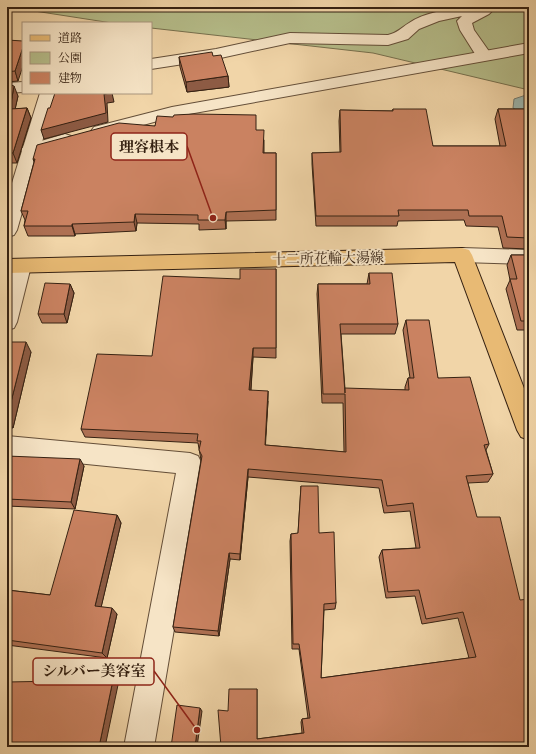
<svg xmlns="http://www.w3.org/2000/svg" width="536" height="754" viewBox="0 0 536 754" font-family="Vollkorn,'Noto Serif JP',serif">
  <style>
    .green { fill: #b6be8b; stroke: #76704e }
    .water { fill: #9cb7b0; stroke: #737b71 }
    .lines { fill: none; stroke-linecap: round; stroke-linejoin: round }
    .minor-casing { stroke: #644e38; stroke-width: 2 }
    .tertiary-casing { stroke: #644e38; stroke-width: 2 }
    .primary-casing { stroke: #352112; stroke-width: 2 }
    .minor { fill: #f6e4c6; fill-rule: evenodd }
    .tertiary { fill: #f6e4c6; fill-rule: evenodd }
    .primary { fill: #e8ba74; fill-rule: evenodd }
    .wall { fill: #ae7053; stroke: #352112 }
    .shaded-wall { fill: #8d5b44; stroke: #352112 }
    .building { fill: #ca8261; stroke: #352112 }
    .labels { text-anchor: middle; stroke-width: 4; stroke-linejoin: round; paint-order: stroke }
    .street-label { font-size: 14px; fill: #352112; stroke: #f6e4c6 }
    .leader { fill: none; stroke: #8f2418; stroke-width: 1.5 }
    .callout-dot { fill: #8f2418; stroke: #f6e4c6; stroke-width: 1.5 }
    .callout { fill: #f6e4c6; stroke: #8f2418; stroke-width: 1.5 }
    .callout-label { font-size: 15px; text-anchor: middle; font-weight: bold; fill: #352112 }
  </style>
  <rect width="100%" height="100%" fill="#f1d5a8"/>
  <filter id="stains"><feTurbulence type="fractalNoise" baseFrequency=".005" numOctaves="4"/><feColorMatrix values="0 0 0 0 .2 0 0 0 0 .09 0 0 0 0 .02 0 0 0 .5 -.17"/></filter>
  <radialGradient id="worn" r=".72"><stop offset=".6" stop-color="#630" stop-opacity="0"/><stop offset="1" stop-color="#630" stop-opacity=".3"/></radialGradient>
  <path class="green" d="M 7,7 L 382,7 L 386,10 L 400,7 L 529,7 L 529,90 L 373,53 L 151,28 L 151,23 L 112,23 L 15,8 L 7,9 Z"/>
  <path class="water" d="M 529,94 L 529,113 L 521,113 L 513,108 L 514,99 Z"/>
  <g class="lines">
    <defs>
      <g id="minor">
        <path d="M 465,7 L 496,7 L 489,14 L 472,23 L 474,30 L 493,57 L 490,60 L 480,60 L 477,57 L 460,30 L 457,21 L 462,16 L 439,21 L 419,29 L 408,39 L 388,45 L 290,43 L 216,59 L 151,69 L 151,59 L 216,49 L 290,33 L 388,35 C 397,33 401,28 409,23 C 425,12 447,10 465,7 Z"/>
        <path d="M 23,82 L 23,92 L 7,93 L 7,83 Z"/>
        <path d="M 40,93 L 56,93 L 17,230 L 14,235 L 7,237 L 7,199 Z"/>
        <path d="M 462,248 L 529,250 L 529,264 L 462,262 L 455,260 L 452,255 L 455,250 Z"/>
        <path d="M 21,259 L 28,261 L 31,266 L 17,322 L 14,328 L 7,330 L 7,282 L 14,261 Z"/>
        <path d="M 7,436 L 190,453 L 198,456 L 202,464 L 154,747 L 124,747 L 176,473 L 7,456 Z"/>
      </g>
      <g id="tertiary">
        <path d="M 529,43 L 529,53 L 172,117 L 100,137 L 94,135 L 91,131 L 94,127 L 172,107 Z"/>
        <path d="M 65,134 L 71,136 L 74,140 L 71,144 L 30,156 L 24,154 L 21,150 L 24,146 Z"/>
      </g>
      <path id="primary" d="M 462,248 L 469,250 L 472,255 L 529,401 L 529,440 L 521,437 L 517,430 L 455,262 L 7,273 L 7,259 Z"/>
    </defs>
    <use href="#minor" class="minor-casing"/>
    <use href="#tertiary" class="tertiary-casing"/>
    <use href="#primary" class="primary-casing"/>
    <use href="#minor" class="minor"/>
    <use href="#tertiary" class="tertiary"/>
    <use href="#primary" class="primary"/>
  </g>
  <g class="wall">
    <path d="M 7,40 L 18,81 L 7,82 Z"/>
    <path d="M 213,56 L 228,76 L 229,87 L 187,92 L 180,67 L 179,57 Z"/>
    <path d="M 7,84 L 18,96 L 15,109 L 27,108 L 31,118 L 17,163 L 7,163 Z"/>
    <path d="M 393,109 L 433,146 L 500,146 L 495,119 L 498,109 L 529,109 L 529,249 L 503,248 L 498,227 L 466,226 L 464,220 L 398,221 L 397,226 L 316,226 L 312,164 L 312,153 L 340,153 L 339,121 L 340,110 L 392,111 Z"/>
    <path d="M 155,126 L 256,130 L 264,140 L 264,153 L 276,153 L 276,220 L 226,221 L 226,229 L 199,230 L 199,224 L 137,223 L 136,231 L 75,234 L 75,236 L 28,236 L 24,226 L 25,220 L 21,211 L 34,162 L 33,159 Z"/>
    <path d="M 511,255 L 529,255 L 529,340 L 526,330 L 517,330 L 506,289 L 510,280 L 507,265 Z"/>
    <path d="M 276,269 L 276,358 L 253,357 L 251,390 L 268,401 L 265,445 L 344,452 L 343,403 L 322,403 L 317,294 L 318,284 L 367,284 L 369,273 L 398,324 L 395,334 L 341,334 L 345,389 L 405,390 L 405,387 L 408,378 L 410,378 L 403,330 L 406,320 L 438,378 L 489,444 L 486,450 L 493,474 L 488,482 L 468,483 L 529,747 L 221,747 L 228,711 L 257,689 L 257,739 L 302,733 L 301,722 L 302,719 L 308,718 L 299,649 L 292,649 L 290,541 L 291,534 L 298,534 L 301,486 L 319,533 L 336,603 L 335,609 L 324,610 L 321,678 L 469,658 L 458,618 L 422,624 L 415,596 L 386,598 L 379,557 L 382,550 L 416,548 L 410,511 L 384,513 L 379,488 L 248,477 L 240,560 L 230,559 L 219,636 L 175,632 L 173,627 L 201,460 L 198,443 L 85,437 L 81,429 L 152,356 L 240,279 Z"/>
    <path d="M 70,284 L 74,293 L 67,323 L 42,323 L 38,314 Z"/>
    <path d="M 7,342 L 31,352 L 13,428 L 7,428 Z"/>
    <path d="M 7,456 L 84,466 L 75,509 L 7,506 Z"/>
    <path d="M 117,515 L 121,523 L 101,607 L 117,614 L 107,658 L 7,645 L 7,590 L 50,595 Z"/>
  </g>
  <g class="shaded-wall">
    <path d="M 23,47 L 23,66 L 18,81 L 15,71 Z"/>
    <path d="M 228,76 L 229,87 L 187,92 L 186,82 Z"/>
    <path d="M 14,86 L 18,96 L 13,119 L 10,109 Z"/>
    <path d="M 112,93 L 114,102 L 107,103 L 108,122 L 44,139 L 41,130 L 104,94 Z"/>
    <path d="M 27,108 L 31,118 L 17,163 L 13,153 Z"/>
    <path d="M 226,212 L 226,229 L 225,220 Z"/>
    <path d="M 135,214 L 137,223 L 136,231 L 134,222 Z"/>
    <path d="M 72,224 L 75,234 L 75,236 L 72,226 Z"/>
    <path d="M 70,284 L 74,293 L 67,323 L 64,314 Z"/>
    <path d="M 26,342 L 31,352 L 13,428 L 7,419 L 7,418 Z"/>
    <path d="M 253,348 L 253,357 L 250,400 L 249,390 Z"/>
    <path d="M 268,391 L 268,401 L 265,453 L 265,445 Z"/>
    <path d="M 80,459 L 84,466 L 75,509 L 71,502 Z"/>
    <path d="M 248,469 L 248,477 L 240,560 L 240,554 Z"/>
    <path d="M 117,515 L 121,523 L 100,612 L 95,606 Z"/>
    <path d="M 229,553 L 230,559 L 219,636 L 218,631 Z"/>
    <path d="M 112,608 L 117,614 L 107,658 L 102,653 Z"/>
    <path d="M 113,680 L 118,685 L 105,747 L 99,747 Z"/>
    <path d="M 200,708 L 202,711 L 197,747 L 195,747 Z"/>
  </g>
  <g class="building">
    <path d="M 7,40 L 23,41 L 23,47 L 15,71 L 7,72 Z"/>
    <path d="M 212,52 L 213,56 L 221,55 L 228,76 L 186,82 L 179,57 Z"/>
    <path d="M 7,84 L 14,86 L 10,109 L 27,108 L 13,153 L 7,153 Z"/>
    <path d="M 55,93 L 110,93 L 104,94 L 106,113 L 41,130 L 48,108 L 50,108 Z"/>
    <path d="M 393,109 L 426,109 L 433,146 L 506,146 L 498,109 L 529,109 L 529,238 L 507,237 L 502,216 L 469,216 L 468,210 L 398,210 L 399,216 L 316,216 L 312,153 L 341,152 L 340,110 L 393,111 Z"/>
    <path d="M 194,114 L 256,115 L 256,130 L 264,130 L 263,153 L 276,153 L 276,210 L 226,212 L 225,220 L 198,220 L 198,215 L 135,214 L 134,222 L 72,224 L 72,226 L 24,226 L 28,211 L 21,211 L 35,159 L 33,159 L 37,145 L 119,123 L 155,126 L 157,116 L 173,117 L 174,115 Z"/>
    <path d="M 511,255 L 529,255 L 529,321 L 521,321 L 510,279 L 517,279 Z"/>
    <path d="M 240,269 L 276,269 L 276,348 L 253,348 L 249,390 L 268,391 L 265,445 L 346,452 L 345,394 L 323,394 L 318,284 L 370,284 L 369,273 L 392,273 L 398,324 L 340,324 L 345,393 L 345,388 L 409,390 L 408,378 L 414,378 L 406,320 L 429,320 L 438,378 L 470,377 L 489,444 L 484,445 L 493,474 L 466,476 L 477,517 L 500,517 L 520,600 L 529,599 L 529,747 L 221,747 L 218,710 L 228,711 L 229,689 L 257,689 L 257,739 L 304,733 L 302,719 L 310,718 L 299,644 L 293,644 L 291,534 L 298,533 L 301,486 L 318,486 L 319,533 L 334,532 L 336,603 L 324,604 L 321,678 L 476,657 L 463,612 L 426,619 L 419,590 L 388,592 L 382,550 L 420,548 L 413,503 L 387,506 L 382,480 L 248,469 L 240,554 L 229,553 L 218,631 L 173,627 L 202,456 L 199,450 L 201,441 L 197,441 L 198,434 L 81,429 L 97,354 L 152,356 L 163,276 L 240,279 Z"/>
    <path d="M 45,283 L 70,284 L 64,314 L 38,314 Z"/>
    <path d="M 7,342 L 26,342 L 7,418 Z"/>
    <path d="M 7,456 L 80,459 L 71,502 L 7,499 Z"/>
    <path d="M 74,510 L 117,515 L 95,606 L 112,608 L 102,653 L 7,640 L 7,590 L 50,595 Z"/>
    <path d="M 113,680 L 99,747 L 7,747 L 7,682 Z"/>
    <path d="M 177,705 L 200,708 L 195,747 L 171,747 Z"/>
  </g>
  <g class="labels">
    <g class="street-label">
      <text transform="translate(328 258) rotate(-1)" y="5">十二所花輪大湯線</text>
    </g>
  </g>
  <path class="leader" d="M213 218L187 146M197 730L154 671"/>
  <g class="callout-dot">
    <circle cx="213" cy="218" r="4"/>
    <circle cx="197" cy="730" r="4"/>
  </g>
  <g class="callout">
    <rect x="111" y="133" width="76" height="27" rx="4"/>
    <rect x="33" y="658" width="121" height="27" rx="4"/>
  </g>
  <g class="callout-label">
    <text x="149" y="152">理容根本</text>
    <text x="94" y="676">シルバー美容室</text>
  </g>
  <rect width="536" height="754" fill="none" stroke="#f1d5a8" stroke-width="24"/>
  <rect x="8" y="8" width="520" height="738" fill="none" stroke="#352112" stroke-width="2"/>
  <rect x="12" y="12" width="512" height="730" fill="none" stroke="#352112"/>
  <rect x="22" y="22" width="130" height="72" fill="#f6e4c6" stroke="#a9967e"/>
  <rect x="30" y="35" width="20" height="6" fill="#e8ba74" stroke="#a9967e"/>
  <text x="58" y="42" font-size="12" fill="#352112">道路</text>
  <rect x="30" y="52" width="20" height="12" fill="#b6be8b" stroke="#a9967e"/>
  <text x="58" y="62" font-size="12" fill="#352112">公園</text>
  <rect x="30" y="72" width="20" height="12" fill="#ca8261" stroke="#a9967e"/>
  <text x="58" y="82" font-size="12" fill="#352112">建物</text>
  <rect width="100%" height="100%" filter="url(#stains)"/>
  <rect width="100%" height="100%" fill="url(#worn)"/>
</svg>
